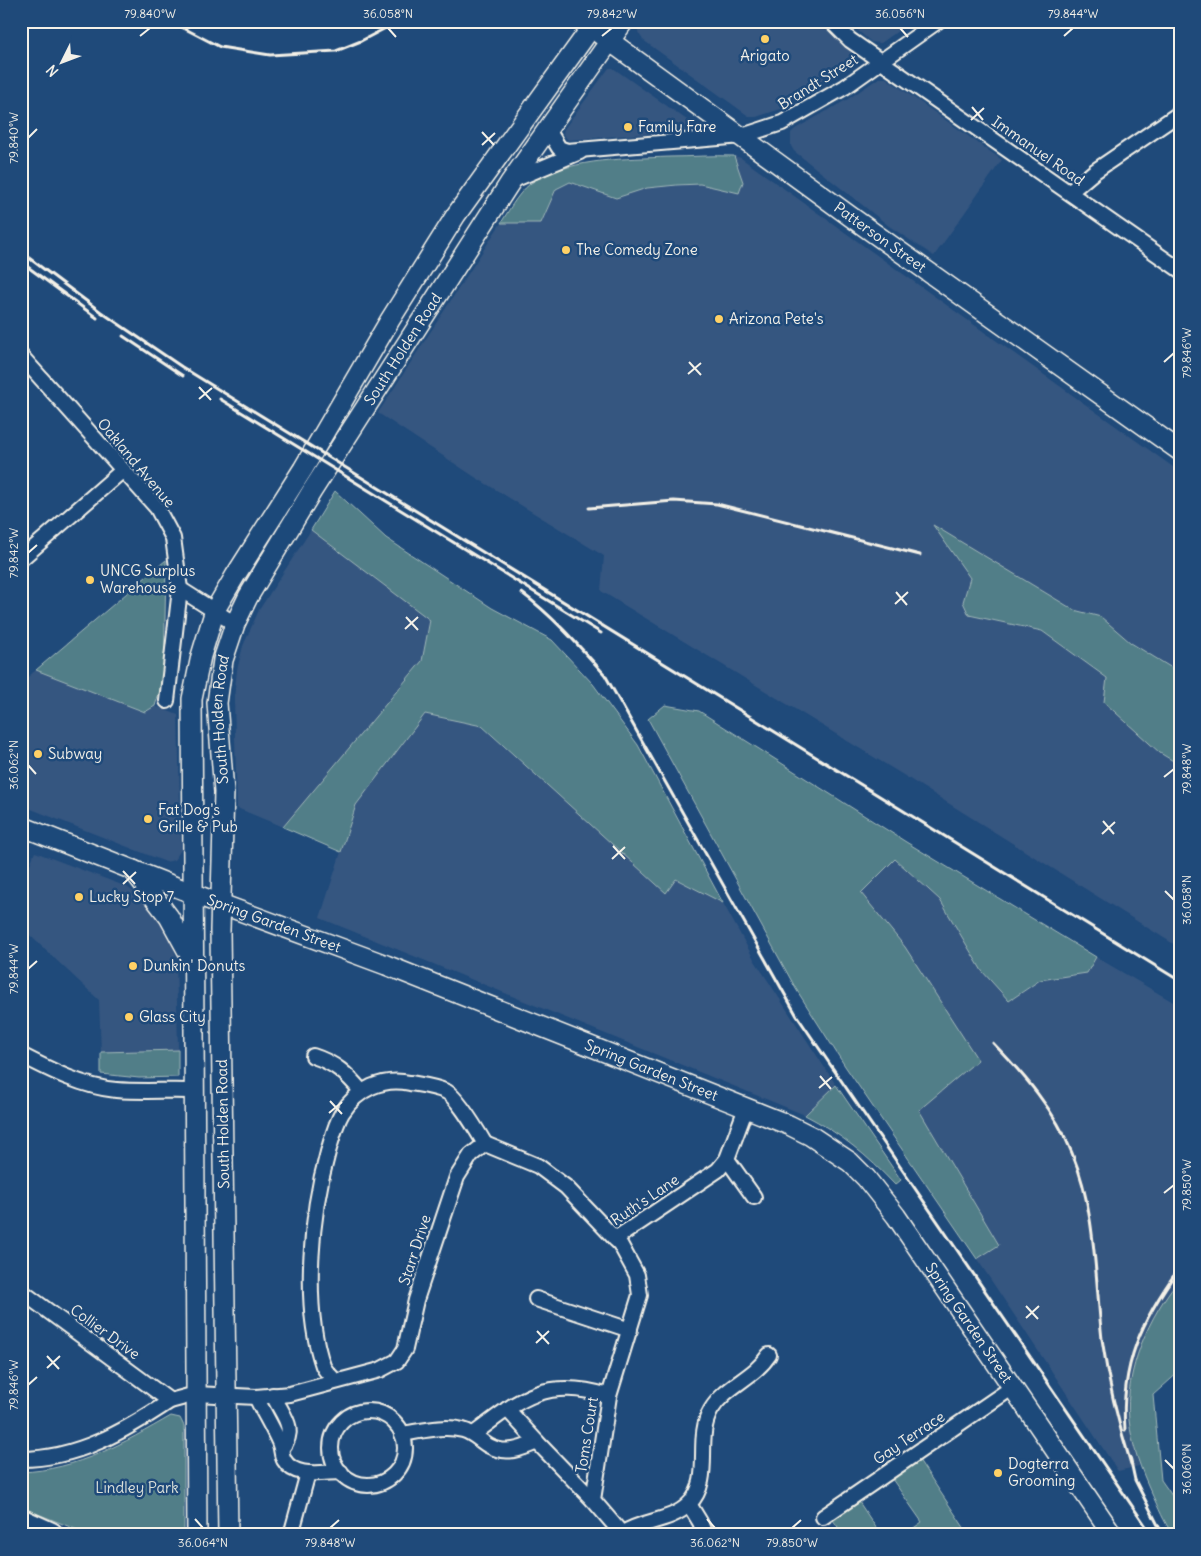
<svg xmlns="http://www.w3.org/2000/svg" width="1201" height="1556" viewBox="0 0 1201 1556" font-family="Delius,sans-serif">
  <style>
    .built { fill: #365680 }
    .green { fill: #517e88; stroke: #a2b8b8 }
    .lines { fill: none; stroke-linecap: round; stroke-linejoin: round }
    .street-casing { stroke: #f4f1e8; stroke-width: 18 }
    .secondary-casing { stroke: #f4f1e8; stroke-width: 22 }
    .highway-casing { stroke: #f4f1e8; stroke-width: 29 }
    .street { stroke: #1f4a7a; stroke-width: 14 }
    .secondary { stroke: #1f4a7a; stroke-width: 19 }
    .highway { stroke: #1f4a7a; stroke-width: 25 }
    .rail { stroke: #f4f1e8; stroke-width: 3 }
    .ticks { fill: none; stroke: #f4f1e8; stroke-width: 2 }
    .poi-dot { fill: #ffd166; stroke: #1f4a7a; stroke-width: 2 }
    .labels { text-anchor: middle; stroke-width: 5; stroke-linejoin: round; paint-order: stroke }
    .poi-label { font-size: 15px; fill: #f4f1e8; stroke: #1f4a7a; text-anchor: start }
    .street-label { font-size: 15px; fill: #f4f1e8; stroke: #1f4a7a }
    .park-label { font-size: 15px; fill: #dce0da; stroke: #1f4a7a }
    .neatline { fill: none; stroke: #f4f1e8; stroke-width: 2 }
    .ticks-label { font-size: 12px; text-anchor: middle; fill: #f4f1e8 }
  </style>
  <rect width="100%" height="100%" fill="#1f4a7a"/>
  <filter id="ink" filterUnits="userSpaceOnUse"><feTurbulence type="fractalNoise" baseFrequency=".02" numOctaves="2"/><feDisplacementMap in="SourceGraphic" scale="10" xChannelSelector="R" yChannelSelector="G"/><feConvolveMatrix kernelMatrix="1 2 1 2 8 2 1 2 1" color-interpolation-filters="sRGB"/></filter>
  <g filter="url(#ink)">
    <g class="built">
      <path d="M 643,21 L 817,21 L 853,54 L 854,61 L 813,92 L 787,107 L 756,117 L 750,117 L 643,40 L 638,32 L 638,28 Z"/>
      <path d="M 847,21 L 912,21 L 881,43 L 871,42 Z"/>
      <path d="M 609,68 L 613,68 L 694,125 L 694,130 L 568,140 L 563,134 L 564,129 Z"/>
      <path d="M 879,78 L 886,78 L 1002,160 L 934,256 L 889,226 L 794,151 L 791,146 L 791,133 L 795,129 L 848,99 Z"/>
      <path d="M 734,156 L 741,158 L 1180,472 L 1180,673 L 1131,643 L 1101,617 L 1074,610 L 934,526 L 970,578 L 963,602 L 969,615 L 1042,631 L 1107,678 L 1160,753 L 1180,765 L 1180,948 L 900,773 L 601,591 L 604,556 L 475,477 L 378,413 L 501,223 L 541,223 L 556,189 L 570,182 L 616,198 L 647,188 L 700,184 L 719,187 L 743,182 Z"/>
      <path d="M 311,530 L 430,619 L 422,661 L 283,827 L 237,808 L 234,699 L 237,670 L 243,646 L 259,610 Z"/>
      <path d="M 36,670 L 145,712 L 155,706 L 178,715 L 181,850 L 174,860 L 166,862 L 21,805 L 21,683 Z"/>
      <path d="M 425,714 L 481,726 L 666,892 L 676,879 L 723,903 L 755,961 L 836,1085 L 805,1115 L 320,918 L 356,805 Z"/>
      <path d="M 35,852 L 127,887 L 142,898 L 156,913 L 170,935 L 176,957 L 178,1050 L 101,1052 L 99,1000 L 21,927 L 21,886 Z"/>
      <path d="M 895,858 L 940,900 L 982,971 L 1009,1001 L 1040,980 L 1087,973 L 1096,957 L 1180,1006 L 1180,1278 L 1171,1289 L 1145,1336 L 1129,1420 L 1139,1466 L 1118,1471 L 977,1259 L 999,1245 L 919,1110 L 861,893 Z"/>
    </g>
    <g class="green">
      <path d="M 734,156 L 743,182 L 739,193 L 700,184 L 677,185 L 647,188 L 616,198 L 570,182 L 556,189 L 541,223 L 501,223 C 511,207 520,189 537,179 C 578,158 624,159 669,157 C 690,157 712,155 734,156 Z"/>
      <path d="M 335,491 L 386,538 L 492,608 L 552,640 L 593,684 L 638,745 L 723,903 L 676,879 L 666,893 L 482,726 L 425,714 L 356,805 L 341,852 L 283,827 L 422,661 L 430,620 L 311,530 Z"/>
      <path d="M 933,525 L 1074,610 L 1101,617 L 1131,643 L 1180,673 L 1180,765 L 1160,753 L 1104,702 L 1107,678 L 1042,631 L 969,615 L 963,602 L 970,578 Z"/>
      <path d="M 166,560 L 164,678 L 155,706 L 145,712 L 36,670 Z"/>
      <path d="M 665,705 L 699,711 L 906,842 L 1096,957 L 1087,973 L 1040,980 L 1009,1001 L 982,971 L 940,900 L 895,859 L 861,893 L 905,947 L 978,1060 L 919,1110 L 999,1245 L 977,1259 L 845,1066 L 796,989 L 648,719 Z"/>
      <path d="M 178,1050 L 178,1077 L 139,1078 L 101,1074 L 101,1052 Z"/>
      <path d="M 836,1085 L 901,1180 L 895,1185 C 868,1156 840,1133 805,1115 Z"/>
      <path d="M 1180,1278 L 1180,1371 L 1153,1395 L 1161,1480 L 1180,1507 L 1180,1535 L 1173,1535 C 1164,1522 1158,1507 1152,1494 C 1141,1470 1132,1446 1129,1420 C 1124,1371 1149,1316 1180,1278 Z"/>
      <path d="M 171,1416 L 180,1418 L 184,1426 L 184,1535 L 90,1535 L 21,1507 L 21,1472 C 77,1470 124,1443 171,1416 Z"/>
      <path d="M 919,1460 L 969,1535 L 904,1535 L 922,1522 L 892,1479 Z"/>
      <path d="M 859,1502 L 881,1535 L 834,1535 L 840,1530 L 833,1520 Z"/>
    </g>
    <g class="lines">
      <defs>
        <g id="street">
          <path d="M 831,21 L 850,40 L 1180,270"/>
          <path d="M 547,128 L 559,148 L 567,151 L 742,136 L 782,123 L 845,87 L 938,21"/>
          <path d="M 511,181 L 580,152"/>
          <path d="M 1070,192 L 1095,171 L 1180,113"/>
          <path d="M 21,356 L 157,508 L 173,538 L 180,589 L 167,701"/>
          <path d="M 21,559 L 123,470"/>
          <path d="M 180,589 L 235,624"/>
          <path d="M 21,1055 C 50,1070 83,1087 116,1090 C 141,1092 168,1090 193,1091"/>
          <path d="M 313,1056 C 335,1063 347,1074 361,1091"/>
          <path d="M 485,1144 L 538,1166 L 566,1187 L 620,1244 L 637,1275 L 640,1295 L 609,1396 L 593,1500 L 623,1535"/>
          <path d="M 727,1159 L 754,1197"/>
          <path d="M 615,1239 L 718,1170 L 727,1159 L 746,1108"/>
          <path d="M 21,1291 L 170,1401"/>
          <path d="M 536,1299 L 630,1330"/>
          <path d="M 335,1381 C 331,1376 325,1371 323,1366 C 302,1306 311,1212 328,1152 C 332,1139 335,1125 342,1113 C 357,1089 383,1077 410,1083 C 422,1085 437,1087 447,1092 C 458,1099 478,1132 485,1144"/>
          <path d="M 273,1395 C 282,1415 298,1428 282,1448"/>
          <path d="M 256,1397 C 263,1412 272,1426 279,1442 C 282,1448 281,1455 284,1460 C 295,1479 323,1472 341,1472"/>
          <path d="M 507,1409 L 537,1442"/>
          <circle cx="368" cy="1448" r="37"/>
          <path d="M 402,1434 C 422,1431 443,1425 463,1430 C 474,1433 480,1441 489,1446 C 506,1455 521,1449 537,1442 L 593,1500"/>
          <path d="M 474,1434 C 522,1397 546,1377 609,1396"/>
          <path d="M 21,1459 C 77,1459 125,1431 170,1401 L 196,1394 L 256,1397 L 290,1394 L 380,1370 L 397,1361 L 405,1349 L 416,1300 L 457,1177 L 471,1155 L 485,1144"/>
          <path d="M 689,1504 L 700,1522 L 705,1535"/>
          <path d="M 823,1517 L 1013,1387"/>
          <path d="M 623,1533 C 642,1520 671,1522 689,1504 C 714,1479 694,1439 711,1410 C 725,1386 754,1378 769,1355"/>
          <path d="M 291,1535 L 308,1473"/>
        </g>
        <g id="secondary">
          <path id="s1" d="M 600,34 L 854,219 L 1180,451"/>
          <path id="s2" d="M 21,826 L 194,894 L 386,965 L 789,1125 L 811,1136 L 850,1162 L 866,1178 L 896,1216 L 1113,1535"/>
          <path d="M 133,870 L 169,917 L 192,959"/>
          <path d="M 197,1535 L 192,699 L 201,656 L 215,610 L 235,576 L 303,469 L 390,320 L 456,215 L 596,21"/>
          <path id="s3" d="M 228,1535 L 220,930 L 224,792 L 217,703 L 223,660 L 235,624 L 248,597 L 312,491 L 511,181 L 624,21"/>
        </g>
        <path id="highway" d="M 21,1522 L 50,1535"/>
      </defs>
      <use href="#street" class="street-casing"/>
      <use href="#secondary" class="secondary-casing"/>
      <use href="#highway" class="highway-casing"/>
      <use href="#street" class="street"/>
      <use href="#secondary" class="secondary"/>
      <use href="#highway" class="highway"/>
      <g class="rail">
        <path d="M 170,21 L 220,47 L 270,55 L 336,51 L 361,41 L 399,21"/>
        <path d="M 21,252 L 101,312 L 182,367 L 1180,981"/>
        <path d="M 21,262 L 97,318"/>
        <path d="M 123,336 L 183,376"/>
        <path d="M 220,399 L 601,633"/>
        <path d="M 589,508 L 674,501 L 717,504 L 920,555"/>
        <path d="M 522,593 C 553,616 579,646 605,675 L 797,1016 L 1152,1535"/>
        <path d="M 993,1043 C 1024,1075 1055,1110 1072,1153 C 1096,1210 1095,1278 1102,1339 C 1108,1381 1118,1423 1131,1464"/>
        <path d="M 1125,1430 C 1120,1365 1142,1319 1180,1267"/>
        <path d="M 1130,1457 L 1135,1480 L 1163,1535"/>
      </g>
    </g>
  </g>
  <path class="ticks" d="M 388,28 L 396,37M 900,28 L 908,37M 140,36 L 150,28M 602,36 L 612,28M 1064,36 L 1073,28M 972,107 L 983,120M 971,120 L 984,108M 482,132 L 494,145M 28,138 L 37,129M 482,145 L 495,133M 689,362 L 701,375M 1164,362 L 1174,353M 688,374 L 701,363M 199,387 L 211,400M 199,399 L 212,388M 28,553 L 37,545M 896,592 L 907,605M 895,604 L 908,592M 406,617 L 418,630M 405,629 L 418,617M 28,765 L 36,774M 1164,777 L 1174,769M 1103,821 L 1114,834M 1102,834 L 1115,822M 613,846 L 625,859M 612,859 L 625,847M 123,871 L 135,884M 123,884 L 136,872M 1165,891 L 1174,900M 28,969 L 37,961M 820,1076 L 831,1089M 819,1088 L 832,1077M 330,1101 L 342,1114M 329,1113 L 342,1102M 1164,1193 L 1174,1185M 1026,1306 L 1038,1319M 1026,1318 L 1039,1306M 537,1331 L 549,1344M 536,1343 L 549,1331M 47,1356 L 59,1369M 47,1368 L 60,1356M 28,1385 L 37,1377M 1165,1460 L 1174,1469M 195,1519 L 203,1528M 707,1519 L 715,1528M 330,1528 L 339,1520M 792,1528 L 801,1520"/>
  <g class="poi-dot">
    <circle cx="765" cy="39" r="5"/>
    <circle cx="628" cy="127" r="5"/>
    <circle cx="566" cy="250" r="5"/>
    <circle cx="719" cy="319" r="5"/>
    <circle cx="90" cy="580" r="5"/>
    <circle cx="38" cy="754" r="5"/>
    <circle cx="148" cy="819" r="5"/>
    <circle cx="79" cy="897" r="5"/>
    <circle cx="133" cy="966" r="5"/>
    <circle cx="129" cy="1017" r="5"/>
    <circle cx="998" cy="1473" r="5"/>
  </g>
  <g class="labels">
    <g class="poi-label">
      <text x="765" y="61" text-anchor="middle">Arigato</text>
      <text x="638" y="132">Family Fare</text>
      <text x="576" y="255">The Comedy Zone</text>
      <text x="729" y="324">Arizona Pete's</text>
      <text x="100" y="576">UNCG Surplus<tspan x="100" dy="17">Warehouse</tspan></text>
      <text x="48" y="759">Subway</text>
      <text x="158" y="815">Fat Dog's<tspan x="158" dy="17">Grille &amp; Pub</tspan></text>
      <text x="89" y="902">Lucky Stop 7</text>
      <text x="143" y="971">Dunkin' Donuts</text>
      <text x="139" y="1022">Glass City</text>
      <text x="1008" y="1469">Dogterra<tspan x="1008" dy="17">Grooming</tspan></text>
    </g>
    <g class="street-label">
      <text transform="translate(818 82) rotate(-32)" y="5">Brandt Street</text>
      <text transform="translate(1038 151) rotate(35)" y="5">Immanuel Road</text>
      <text dy="5" stroke="none"><textPath href="#s1" startOffset="346">Patterson Street</textPath></text>
      <text dy="5" stroke="none"><textPath href="#s3" startOffset="1236">South Holden Road</textPath></text>
      <text transform="translate(136 463) rotate(50)" y="5">Oakland Avenue</text>
      <text dy="5" stroke="none"><textPath href="#s3" startOffset="816">South Holden Road</textPath></text>
      <text dy="5" stroke="none"><textPath href="#s2" startOffset="271">Spring Garden Street</textPath></text>
      <text dy="5" stroke="none"><textPath href="#s2" startOffset="676">Spring Garden Street</textPath></text>
      <text transform="translate(223 1124) rotate(-91)" y="5">South Holden Road</text>
      <text transform="translate(645 1200) rotate(-34)" y="5">Ruth's Lane</text>
      <text transform="translate(415 1250) rotate(-72)" y="5">Starr Drive</text>
      <text dy="5" stroke="none"><textPath href="#s2" startOffset="1096">Spring Garden Street</textPath></text>
      <text transform="translate(105 1332) rotate(36)" y="5">Collier Drive</text>
      <text transform="translate(587 1435) rotate(-81)" y="5">Toms Court</text>
      <text transform="translate(909 1438) rotate(-34)" y="5">Gay Terrace</text>
    </g>
    <g class="park-label">
      <text x="137" y="1493">Lindley Park</text>
    </g>
  </g>
  <rect width="1201" height="1556" fill="none" stroke="#1f4a7a" stroke-width="55"/>
  <g transform="translate(62 62) rotate(228)" stroke="#1f4a7a" stroke-width="4" paint-order="stroke">
  <path d="M0-4L9 19L0 12L-9 19Z" fill="#f4f1e8"/>
  <text y="-8" font-size="14" font-weight="bold" text-anchor="middle" fill="#f4f1e8">N</text>
  </g>
  <rect x="28" y="28" width="1146" height="1500" class="neatline"/>
  <g class="ticks-label">
    <text x="150" y="18">79.840°W</text>
    <text x="388" y="18">36.058°N</text>
    <text x="612" y="18">79.842°W</text>
    <text x="900" y="18">36.056°N</text>
    <text x="1073" y="18">79.844°W</text>
    <text transform="translate(14 138) rotate(-90)" y="4">79.840°W</text>
    <text transform="translate(1187 353) rotate(-90)" y="4">79.846°W</text>
    <text transform="translate(14 553) rotate(-90)" y="4">79.842°W</text>
    <text transform="translate(14 765) rotate(-90)" y="4">36.062°N</text>
    <text transform="translate(1187 769) rotate(-90)" y="4">79.848°W</text>
    <text transform="translate(1187 900) rotate(-90)" y="4">36.058°N</text>
    <text transform="translate(14 969) rotate(-90)" y="4">79.844°W</text>
    <text transform="translate(1187 1185) rotate(-90)" y="4">79.850°W</text>
    <text transform="translate(14 1385) rotate(-90)" y="4">79.846°W</text>
    <text transform="translate(1187 1469) rotate(-90)" y="4">36.060°N</text>
    <text x="203" y="1547">36.064°N</text>
    <text x="330" y="1547">79.848°W</text>
    <text x="715" y="1547">36.062°N</text>
    <text x="792" y="1547">79.850°W</text>
  </g>
</svg>
